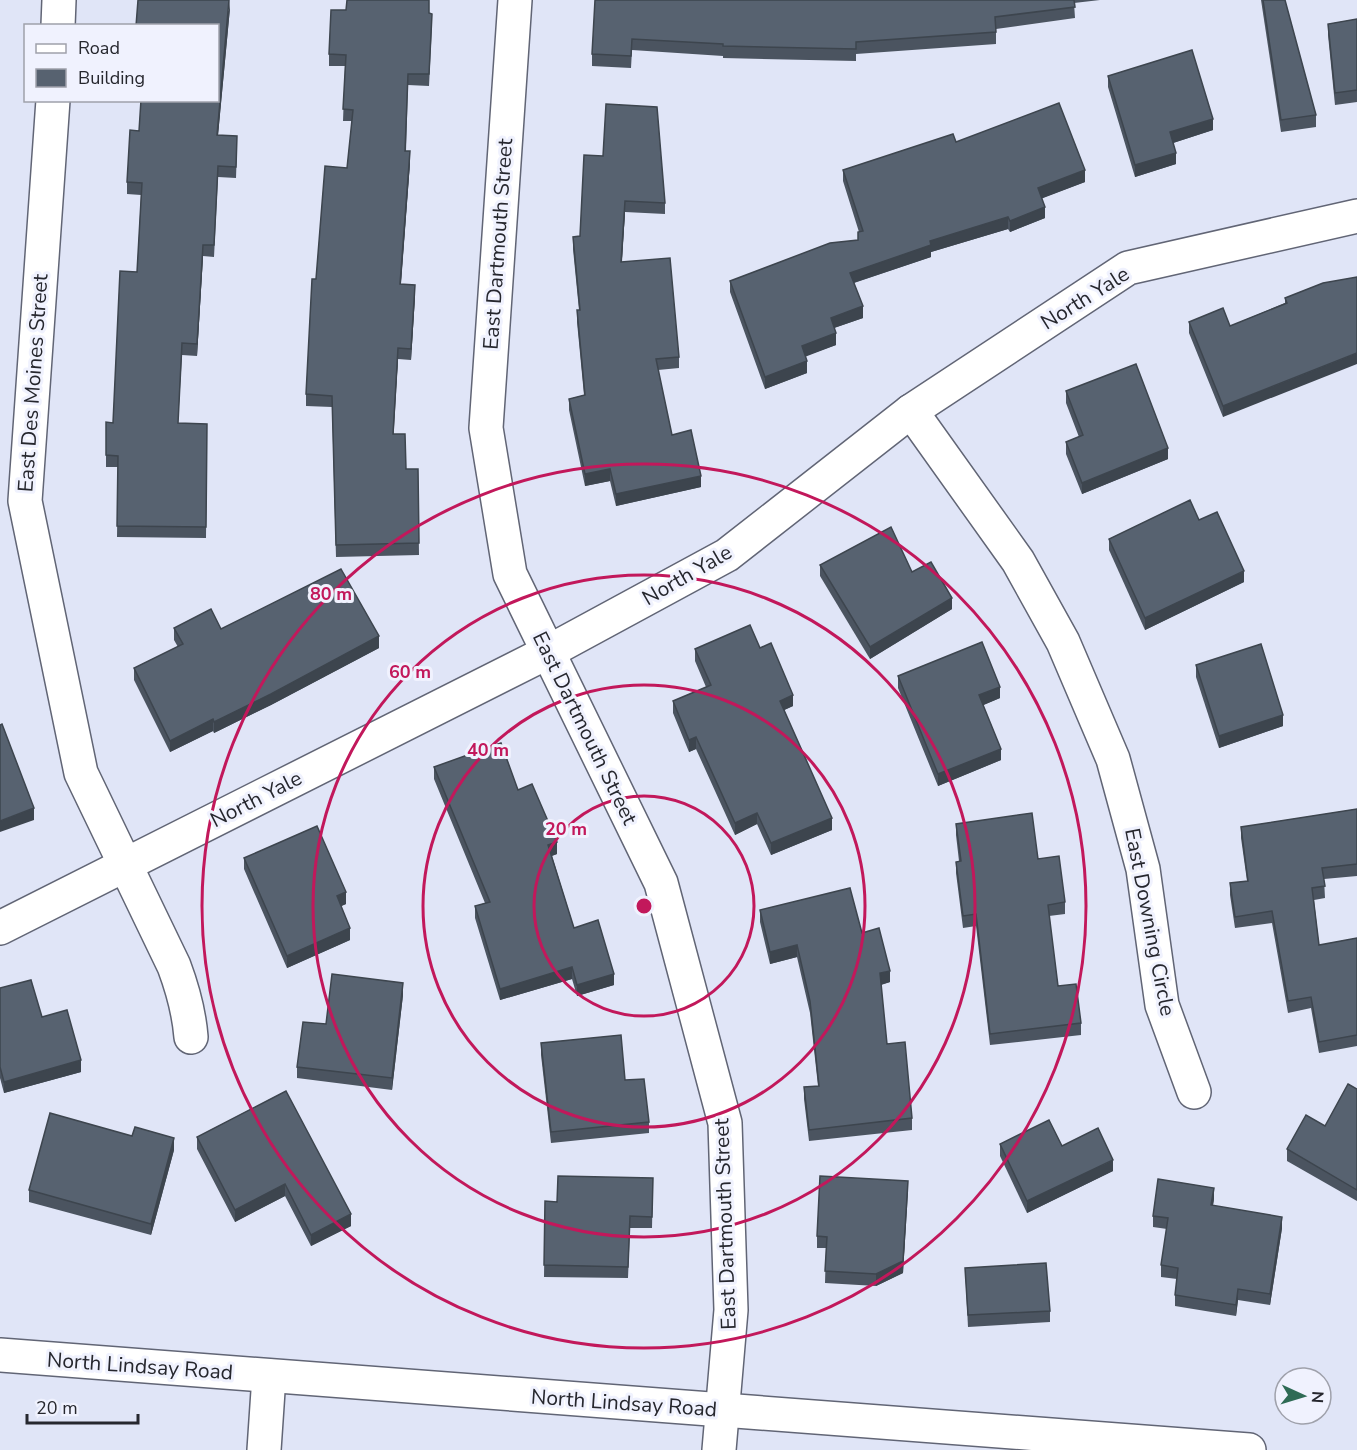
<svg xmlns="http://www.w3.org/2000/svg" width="1357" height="1450" viewBox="0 0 1357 1450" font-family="'Nunito Sans',sans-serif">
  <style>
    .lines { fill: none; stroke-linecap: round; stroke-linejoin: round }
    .minor-casing { stroke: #616575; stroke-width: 36 }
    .secondary-casing { stroke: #616575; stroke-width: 36 }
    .minor { stroke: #fff; stroke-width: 33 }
    .secondary { stroke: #fff; stroke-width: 33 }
    .wall { fill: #4b5460 }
    .shaded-wall { fill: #3d454e }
    .building { fill: #576270; stroke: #3d454e; stroke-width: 1.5 }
    .ring { fill: none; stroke: #c2185b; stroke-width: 3 }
    .labels { text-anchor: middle; stroke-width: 6; stroke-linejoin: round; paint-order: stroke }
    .street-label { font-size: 21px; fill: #26272e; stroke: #f0f2fe }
    .centre { fill: #c2185b; stroke: #f0f2fe; stroke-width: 3 }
    .ring-label { font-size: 18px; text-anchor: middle; font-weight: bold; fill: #c2185b; stroke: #f0f2fe; stroke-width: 6; stroke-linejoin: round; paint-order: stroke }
  </style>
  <rect width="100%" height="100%" fill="#e0e5f7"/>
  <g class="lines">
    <defs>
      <g id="minor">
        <path d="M 515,0 L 486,428 L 510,574 L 661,883 L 725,1123 L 731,1310 L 719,1450"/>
        <path d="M 58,26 L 59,0"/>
        <path d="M 53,100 L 25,501 L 81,773 L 174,966 C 183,990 189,1012 191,1037"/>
        <path d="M 911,411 L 1018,561 L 1063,642 L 1113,759 L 1143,869 L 1162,1005 L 1194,1092"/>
        <path d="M 0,928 L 548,652 L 727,555 L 911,411 L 1128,268 L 1357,216"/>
        <path d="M 264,1450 L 269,1376"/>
      </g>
      <path id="secondary" d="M 0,1355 L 1249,1450"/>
    </defs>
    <use href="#minor" class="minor-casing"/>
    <use href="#secondary" class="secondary-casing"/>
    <use href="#minor" class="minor"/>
    <use href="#secondary" class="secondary"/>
  </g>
  <g class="wall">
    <path d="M 618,0 L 1100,0 L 1074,3 L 1075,18 L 996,29 L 996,44 L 856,54 L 856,61 L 723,58 L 723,56 L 632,50 L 631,68 L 592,66 L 592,54 Z"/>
    <path d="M 1261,0 L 1285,0 L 1316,115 L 1316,127 L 1281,132 Z"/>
    <path d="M 230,8 L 218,135 L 237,147 L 236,178 L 218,177 L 214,257 L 203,256 L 197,356 L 182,355 L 178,423 L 207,424 L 206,538 L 117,537 L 118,467 L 106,467 L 106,422 L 113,423 L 137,272 L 141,195 L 127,194 L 127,182 Z"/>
    <path d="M 1357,19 L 1357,102 L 1335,105 L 1328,35 L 1328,24 Z"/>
    <path d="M 432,25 L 429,86 L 408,85 L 406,151 L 410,163 L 401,284 L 415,296 L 411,360 L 398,359 L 393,434 L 406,469 L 418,469 L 419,555 L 336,557 L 332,407 L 306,406 L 306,394 L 316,279 L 347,168 L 352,121 L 343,121 L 345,66 L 329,66 L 329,54 Z"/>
    <path d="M 1108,76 L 1213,130 L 1173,143 L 1176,164 L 1135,177 L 1108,87 Z"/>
    <path d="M 956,142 L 1085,182 L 1042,198 L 1045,218 L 1010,232 L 1008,229 L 931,252 L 931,257 L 854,283 L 863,318 L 834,328 L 836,345 L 805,356 L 807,373 L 765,389 L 730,292 L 730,281 L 858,240 L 859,232 L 843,181 L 843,170 Z"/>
    <path d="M 603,156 L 665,203 L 665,214 L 625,212 L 622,262 L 679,357 L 679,368 L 658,370 L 672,435 L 701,487 L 616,506 L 610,481 L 585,486 L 569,410 L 569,399 L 584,395 L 577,322 L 577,310 L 579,310 L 573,249 L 573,237 L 580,236 Z"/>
    <path d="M 1323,283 L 1223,417 L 1189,333 L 1189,322 L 1230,326 L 1285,303 L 1285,298 Z"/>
    <path d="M 1066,391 L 1168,459 L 1082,494 L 1066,454 L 1066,442 L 1079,437 L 1066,403 Z"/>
    <path d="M 1199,520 L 1244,582 L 1145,630 L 1109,550 L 1109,539 Z"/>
    <path d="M 820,565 L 912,572 L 952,609 L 870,659 L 820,576 Z"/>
    <path d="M 174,628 L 221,629 L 379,648 L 271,705 L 214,733 L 213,731 L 170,752 L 134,680 L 134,668 L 178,647 L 174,640 Z"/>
    <path d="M 760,648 L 793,706 L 784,710 L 832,830 L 771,855 L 757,824 L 735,835 L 696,749 L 689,752 L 673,713 L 673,701 L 706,687 L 695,661 L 695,649 Z"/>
    <path d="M 1196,665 L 1283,726 L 1219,748 L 1196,677 Z"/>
    <path d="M 898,676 L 1000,698 L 983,705 L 1001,760 L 938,786 L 898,688 Z"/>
    <path d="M 434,767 L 518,790 L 557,854 L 552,856 L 574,928 L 614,985 L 577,996 L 572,979 L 500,1000 L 475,918 L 475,906 L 485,903 L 434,779 Z"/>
    <path d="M 1357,809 L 1357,876 L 1324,879 L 1325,898 L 1314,900 L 1319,945 L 1357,938 L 1357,1046 L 1319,1053 L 1311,1008 L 1288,1013 L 1272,923 L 1235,928 L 1230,895 L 1230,883 L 1247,881 L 1241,838 L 1241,827 Z"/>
    <path d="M 956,824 L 1038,859 L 1065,902 L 1065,914 L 1049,916 L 1058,986 L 1081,1023 L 1081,1035 L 990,1045 L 976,926 L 963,928 L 956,873 L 956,862 L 959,861 L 956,835 Z"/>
    <path d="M 244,858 L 346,904 L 341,906 L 350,940 L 287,968 L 244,869 Z"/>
    <path d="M 760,910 L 862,933 L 890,982 L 881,985 L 887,1044 L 912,1118 L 912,1130 L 809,1141 L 804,1099 L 804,1087 L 818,1086 L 810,1013 L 797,957 L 770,964 L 760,922 Z"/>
    <path d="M 0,988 L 42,1017 L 81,1072 L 4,1093 L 0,1078 Z"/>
    <path d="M 403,995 L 392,1090 L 297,1078 L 297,1067 Z"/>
    <path d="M 541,1043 L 625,1080 L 649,1122 L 649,1133 L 551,1143 L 541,1055 Z"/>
    <path d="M 1357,1089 L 1357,1201 L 1287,1161 L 1287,1149 L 1325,1126 Z"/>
    <path d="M 286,1091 L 351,1226 L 311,1246 L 285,1196 L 235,1222 L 197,1149 L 197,1137 Z"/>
    <path d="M 1000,1144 L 1062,1146 L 1113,1171 L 1027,1213 L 1000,1156 Z"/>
    <path d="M 174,1150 L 151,1235 L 29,1202 L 29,1190 Z"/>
    <path d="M 653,1178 L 652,1228 L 630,1228 L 628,1278 L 544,1277 L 545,1201 L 557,1202 Z"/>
    <path d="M 908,1192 L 903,1273 L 876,1286 L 825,1283 L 826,1248 L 817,1248 L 817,1236 Z"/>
    <path d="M 1214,1199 L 1213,1205 L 1282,1228 L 1270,1305 L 1238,1300 L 1236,1316 L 1175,1306 L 1175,1295 L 1177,1279 L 1161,1277 L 1161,1265 L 1167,1229 L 1153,1227 L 1153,1216 Z"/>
    <path d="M 965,1268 L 1050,1311 L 1050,1322 L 968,1327 Z"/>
  </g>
  <g class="shaded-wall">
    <path d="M 230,0 L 230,8 L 217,146 L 217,135 Z"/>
    <path d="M 1213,119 L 1213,130 L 1170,144 L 1170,132 Z"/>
    <path d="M 410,151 L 410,163 L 400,295 L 400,284 Z"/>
    <path d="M 1176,153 L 1176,164 L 1135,177 L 1135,165 Z"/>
    <path d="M 1085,170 L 1085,182 L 1038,200 L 1038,188 Z"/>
    <path d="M 625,201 L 625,212 L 621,274 L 621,262 Z"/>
    <path d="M 1045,207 L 1045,218 L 1010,232 L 1010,221 Z"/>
    <path d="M 1008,217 L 1008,229 L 931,252 L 931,257 L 850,284 L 850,273 L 930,241 Z"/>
    <path d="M 203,245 L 203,256 L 197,356 L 197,344 Z"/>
    <path d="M 415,285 L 415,296 L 411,360 L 411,349 Z"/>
    <path d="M 863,306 L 863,318 L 831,329 L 831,318 Z"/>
    <path d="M 836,333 L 836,345 L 802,358 L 802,346 Z"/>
    <path d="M 398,348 L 398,359 L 393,446 L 393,434 Z"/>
    <path d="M 1357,353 L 1357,364 L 1223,417 L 1223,406 Z"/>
    <path d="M 807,361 L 807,373 L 765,389 L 765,377 Z"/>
    <path d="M 1168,448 L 1168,459 L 1082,494 L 1082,483 Z"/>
    <path d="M 610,469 L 610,481 L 585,486 L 585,474 Z"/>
    <path d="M 701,476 L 701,487 L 616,506 L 616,494 Z"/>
    <path d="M 1244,571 L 1244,582 L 1145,630 L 1145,618 Z"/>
    <path d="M 952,598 L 952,609 L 870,659 L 870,647 Z"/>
    <path d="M 379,636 L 379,648 L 271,705 L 214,733 L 214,722 Z"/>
    <path d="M 1000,687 L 1000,698 L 979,707 L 979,695 Z"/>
    <path d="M 793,695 L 793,706 L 780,712 L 780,701 Z"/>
    <path d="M 1283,715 L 1283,726 L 1219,748 L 1219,736 Z"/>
    <path d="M 213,719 L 213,731 L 170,752 L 170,741 Z"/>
    <path d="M 696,737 L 696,749 L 689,752 L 689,740 Z"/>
    <path d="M 1001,749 L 1001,760 L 938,786 L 938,774 Z"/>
    <path d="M 34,808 L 34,820 L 0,832 L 0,821 Z"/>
    <path d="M 757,813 L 757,824 L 735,835 L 735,823 Z"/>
    <path d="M 832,818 L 832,830 L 771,855 L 771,843 Z"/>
    <path d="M 557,842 L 557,854 L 548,857 L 548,845 Z"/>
    <path d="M 346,892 L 346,904 L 337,908 L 337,896 Z"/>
    <path d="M 350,928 L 350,940 L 287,968 L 287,956 Z"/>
    <path d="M 797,945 L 797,957 L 770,964 L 770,952 Z"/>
    <path d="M 572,967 L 572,979 L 500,1000 L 500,989 Z"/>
    <path d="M 890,971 L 890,982 L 880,985 L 880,973 Z"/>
    <path d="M 614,974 L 614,985 L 577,996 L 577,985 Z"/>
    <path d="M 403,983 L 403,995 L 392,1090 L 392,1078 Z"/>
    <path d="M 81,1060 L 81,1072 L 4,1093 L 4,1082 Z"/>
    <path d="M 174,1138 L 174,1150 L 151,1235 L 151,1224 Z"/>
    <path d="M 1113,1160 L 1113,1171 L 1027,1213 L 1027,1201 Z"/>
    <path d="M 908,1181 L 903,1273 L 876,1286 L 876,1274 Z"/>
    <path d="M 285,1184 L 285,1196 L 235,1222 L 235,1210 Z"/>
    <path d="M 1214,1188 L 1214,1199 L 1211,1217 L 1211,1205 Z"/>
    <path d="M 351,1214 L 351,1226 L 311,1246 L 311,1235 Z"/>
    <path d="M 1282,1217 L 1282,1228 L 1270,1305 L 1270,1294 Z"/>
    <path d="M 1238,1289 L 1238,1300 L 1236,1316 L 1236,1305 Z"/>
  </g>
  <g class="building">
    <path d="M 138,0 L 229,0 L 217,135 L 237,136 L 236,167 L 218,166 L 214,245 L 203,245 L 197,344 L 182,343 L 178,423 L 207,424 L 206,527 L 117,526 L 118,456 L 106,455 L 106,422 L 113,423 L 120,271 L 137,272 L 142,183 L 127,182 L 130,130 L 139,131 L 141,100 L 218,100 L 218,26 L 136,26 Z"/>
    <path d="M 347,0 L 429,0 L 429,13 L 432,14 L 429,74 L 408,74 L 405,151 L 410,151 L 400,284 L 415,285 L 411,349 L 398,348 L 393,434 L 405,434 L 406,469 L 418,469 L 419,543 L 336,545 L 332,396 L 306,394 L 312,279 L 316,279 L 325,166 L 347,168 L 353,110 L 343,109 L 346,55 L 329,54 L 331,10 L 346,10 Z"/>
    <path d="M 595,0 L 1074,0 L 1075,7 L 995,17 L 996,32 L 856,42 L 856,49 L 723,46 L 723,44 L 632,39 L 631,56 L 592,54 Z"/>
    <path d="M 1263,0 L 1285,0 L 1316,115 L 1281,120 Z"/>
    <path d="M 1357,19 L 1357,90 L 1335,93 L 1328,24 Z"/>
    <path d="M 1192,50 L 1213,119 L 1170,132 L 1176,153 L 1135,165 L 1108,76 Z"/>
    <path d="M 1059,103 L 1085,170 L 1038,188 L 1045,207 L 1010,221 L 1008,217 L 930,241 L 931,245 L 850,273 L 863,306 L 831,318 L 836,333 L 802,346 L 807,361 L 765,377 L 730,281 L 830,243 L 858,240 L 858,232 L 863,231 L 843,170 L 953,134 L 956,142 Z"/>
    <path d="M 606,104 L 657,107 L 665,203 L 625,201 L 621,262 L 670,258 L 679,357 L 656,359 L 672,435 L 691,430 L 701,476 L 616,494 L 610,469 L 585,474 L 569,399 L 585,395 L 577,310 L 580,310 L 573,237 L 580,236 L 584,155 L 603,156 Z"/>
    <path d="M 1357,277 L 1357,353 L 1223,406 L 1189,322 L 1223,308 L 1230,326 L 1287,303 L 1285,298 L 1323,283 Z"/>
    <path d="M 1136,364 L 1168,448 L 1082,483 L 1066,442 L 1083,435 L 1066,391 Z"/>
    <path d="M 1190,500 L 1199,520 L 1217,512 L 1244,571 L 1145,618 L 1109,539 Z"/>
    <path d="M 891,527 L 912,572 L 931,562 L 952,598 L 870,647 L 820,565 Z"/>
    <path d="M 341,569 L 379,636 L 271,694 L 214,722 L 213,719 L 170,741 L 134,668 L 183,644 L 174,628 L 211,609 L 221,629 Z"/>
    <path d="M 750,625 L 760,648 L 771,643 L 793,695 L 780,701 L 832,818 L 771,843 L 757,813 L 735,823 L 696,737 L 689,740 L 673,701 L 711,685 L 695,649 Z"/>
    <path d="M 982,642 L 1000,687 L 979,695 L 1001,749 L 938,774 L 898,676 Z"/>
    <path d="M 1261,644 L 1283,715 L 1219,736 L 1196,665 Z"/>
    <path d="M 2,724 L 34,808 L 0,821 L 0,725 Z"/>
    <path d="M 501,743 L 518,790 L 532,784 L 557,842 L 548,845 L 574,928 L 598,920 L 614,974 L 577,985 L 572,967 L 500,989 L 475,906 L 490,902 L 434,767 Z"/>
    <path d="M 1357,809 L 1357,864 L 1322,868 L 1325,886 L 1312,888 L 1319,945 L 1357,938 L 1357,1035 L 1319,1042 L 1311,997 L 1288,1001 L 1272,911 L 1235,917 L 1230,883 L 1248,881 L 1241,827 Z"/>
    <path d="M 1032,813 L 1038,859 L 1059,856 L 1065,902 L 1048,905 L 1058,986 L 1076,984 L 1081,1023 L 990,1034 L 976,914 L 963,916 L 956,862 L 961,861 L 956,824 Z"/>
    <path d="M 317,826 L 346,892 L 337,896 L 350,928 L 287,956 L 244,858 Z"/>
    <path d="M 850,888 L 862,933 L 879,928 L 890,971 L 880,973 L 887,1044 L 905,1042 L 912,1118 L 809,1130 L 804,1087 L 819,1086 L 810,1001 L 797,945 L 770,952 L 760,910 Z"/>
    <path d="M 332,974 L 403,983 L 392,1078 L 297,1067 L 303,1022 L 326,1024 Z"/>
    <path d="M 31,980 L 42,1017 L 67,1010 L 81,1060 L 4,1082 L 0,1067 L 0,988 Z"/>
    <path d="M 621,1035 L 625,1080 L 644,1079 L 649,1122 L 551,1132 L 541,1043 Z"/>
    <path d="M 1348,1084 L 1357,1089 L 1357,1190 L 1287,1149 L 1306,1115 L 1325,1126 Z"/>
    <path d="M 286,1091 L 351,1214 L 311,1235 L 285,1184 L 235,1210 L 197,1137 Z"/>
    <path d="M 50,1113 L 132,1136 L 135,1127 L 174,1138 L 151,1224 L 29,1190 Z"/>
    <path d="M 1049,1120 L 1062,1146 L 1098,1128 L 1113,1160 L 1027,1201 L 1000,1144 Z"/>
    <path d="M 558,1176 L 653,1178 L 652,1217 L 630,1216 L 628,1267 L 544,1265 L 545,1201 L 557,1202 Z"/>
    <path d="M 820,1176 L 908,1181 L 903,1261 L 876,1274 L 825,1271 L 827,1237 L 817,1236 Z"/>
    <path d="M 1158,1179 L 1214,1188 L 1211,1205 L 1282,1217 L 1270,1294 L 1238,1289 L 1236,1305 L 1175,1295 L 1178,1268 L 1161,1265 L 1168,1218 L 1153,1216 Z"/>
    <path d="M 1046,1263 L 1050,1311 L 968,1315 L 965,1268 Z"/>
  </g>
  <g class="ring">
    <circle cx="644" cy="906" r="110"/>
    <circle cx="644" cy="906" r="221"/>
    <circle cx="644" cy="906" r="331"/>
    <circle cx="644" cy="906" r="442"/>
  </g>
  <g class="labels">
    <g class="street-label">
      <text transform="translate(498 244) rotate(-86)" y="7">East Dartmouth Street</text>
      <text transform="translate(1085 298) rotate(-32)" y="7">North Yale</text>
      <text transform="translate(33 383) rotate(-86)" y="7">East Des Moines Street</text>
      <text transform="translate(687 575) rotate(-30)" y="7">North Yale</text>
      <text transform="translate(585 728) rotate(64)" y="7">East Dartmouth Street</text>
      <text transform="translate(256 799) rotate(-27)" y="7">North Yale</text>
      <text transform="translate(1150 922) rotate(79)" y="7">East Downing Circle</text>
      <text transform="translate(725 1224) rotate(-92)" y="7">East Dartmouth Street</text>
      <text transform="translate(140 1366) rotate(4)" y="7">North Lindsay Road</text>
      <text transform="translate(624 1403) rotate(4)" y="7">North Lindsay Road</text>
    </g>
  </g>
  <circle cx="644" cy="906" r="9" class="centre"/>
  <g class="ring-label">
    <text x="331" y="600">80 m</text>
    <text x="410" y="678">60 m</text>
    <text x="488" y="756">40 m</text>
    <text x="566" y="835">20 m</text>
  </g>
  <rect x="24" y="24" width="195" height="78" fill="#f0f2fe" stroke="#9fa1ab" stroke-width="1.5"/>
  <rect x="36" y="44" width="30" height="9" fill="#ffffff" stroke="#9fa1ab" stroke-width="1.5"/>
  <text x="78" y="54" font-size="18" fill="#26272e">Road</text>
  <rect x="36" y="69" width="30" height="18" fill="#576270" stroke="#9fa1ab" stroke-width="1.5"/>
  <text x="78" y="84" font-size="18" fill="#26272e">Building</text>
  <g transform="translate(1303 1396) rotate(94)"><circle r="28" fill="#f0f2fe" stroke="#9fa1ab" stroke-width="1.5"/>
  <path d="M0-4.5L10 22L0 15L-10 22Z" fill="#2f6b55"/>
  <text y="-9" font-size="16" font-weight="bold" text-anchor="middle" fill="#26272e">N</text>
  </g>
  <path d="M27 1414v9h111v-9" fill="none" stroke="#26272e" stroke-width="3"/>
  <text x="36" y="1414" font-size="18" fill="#26272e" stroke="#f0f2fe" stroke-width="4.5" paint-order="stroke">20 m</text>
</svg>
